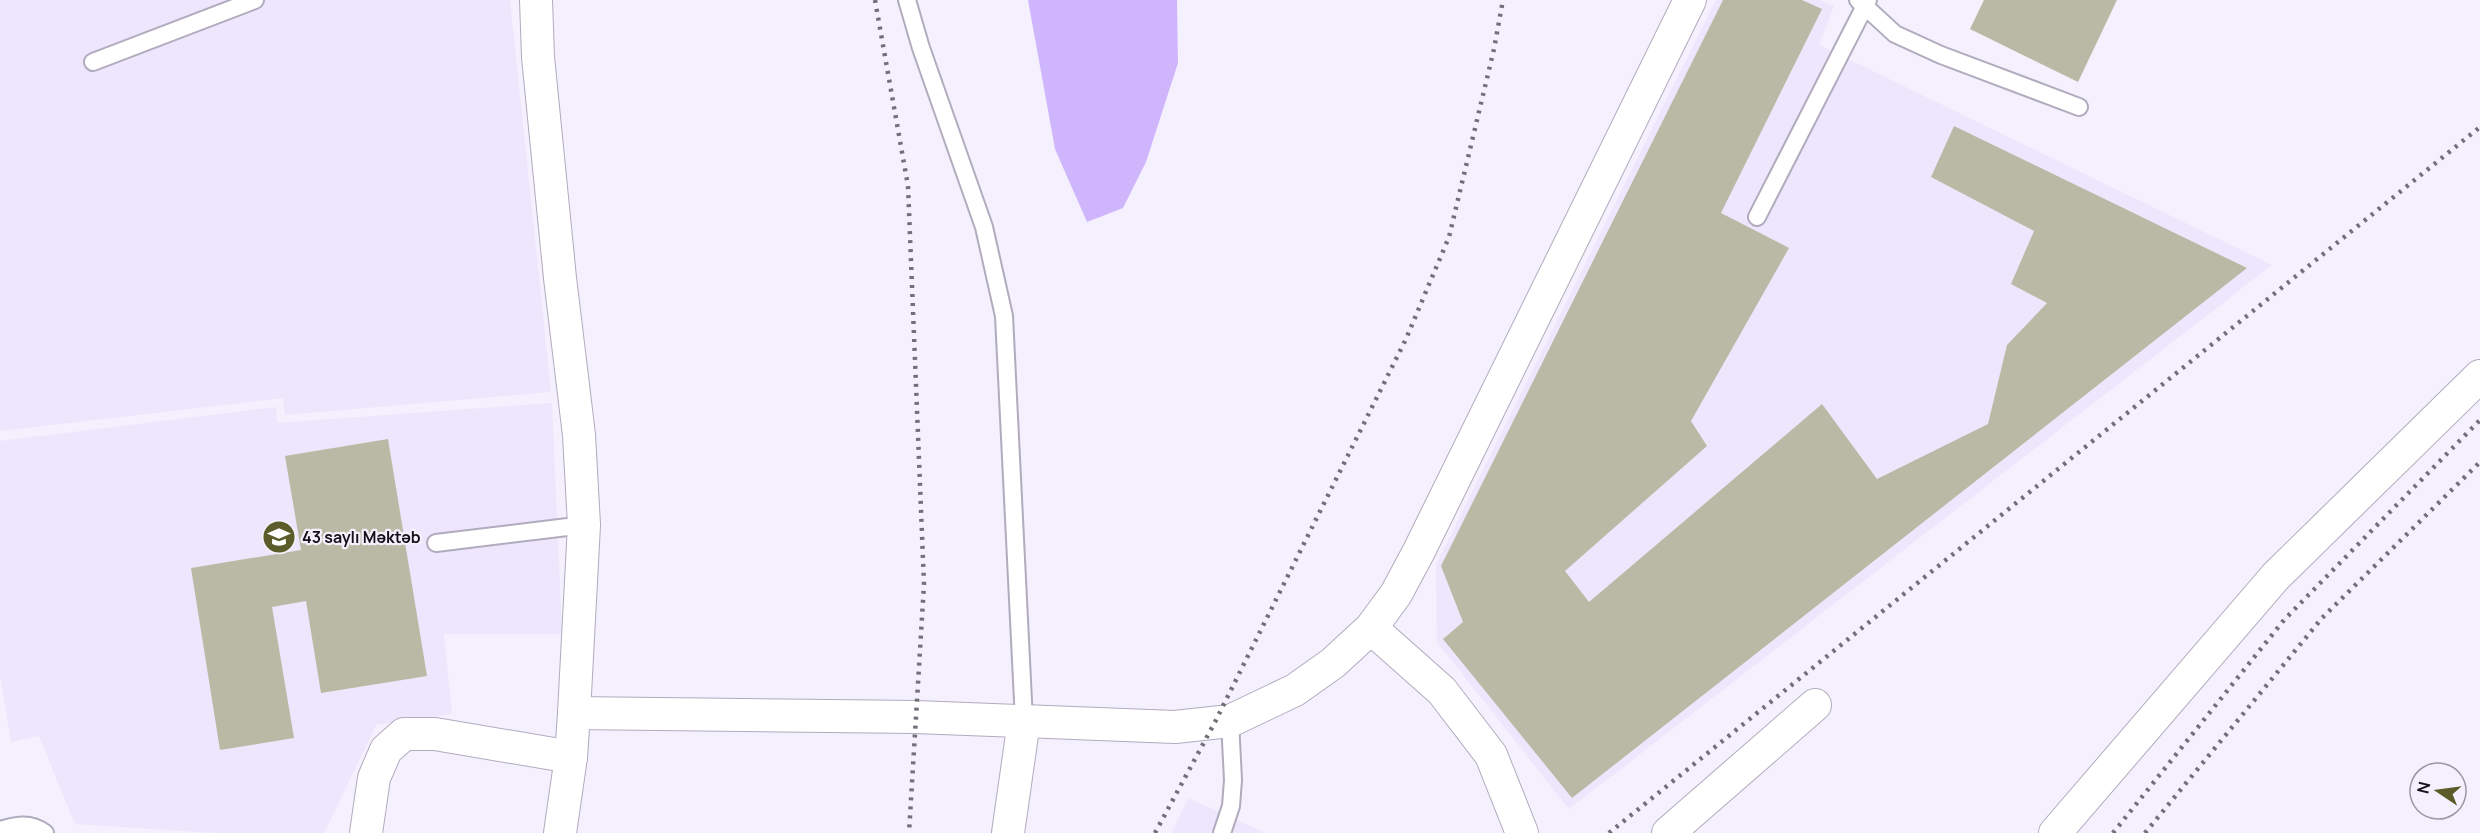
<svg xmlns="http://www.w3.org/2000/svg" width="2480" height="833" viewBox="0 0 2480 833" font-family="Manrope,sans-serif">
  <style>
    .built { fill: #ede6fc }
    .water { fill: #cfb6fc }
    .building { fill: #b9baa5 }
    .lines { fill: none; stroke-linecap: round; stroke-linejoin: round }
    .service-casing { stroke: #b1abbe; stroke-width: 20 }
    .minor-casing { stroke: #b1abbe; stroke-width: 34 }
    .service { stroke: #fff; stroke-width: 16 }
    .minor { stroke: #fff; stroke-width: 32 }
    .rail { stroke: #726f78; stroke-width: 4.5; stroke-dasharray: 3 6; stroke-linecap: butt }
    .labels { text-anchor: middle; stroke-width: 4.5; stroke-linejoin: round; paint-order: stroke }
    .poi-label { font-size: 16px; font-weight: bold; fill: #141118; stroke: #f4f0fd; text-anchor: start }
  </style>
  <rect width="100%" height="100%" fill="#f4f0fd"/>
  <g class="built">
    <path d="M 0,0 L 510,0 L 551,392 L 285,415 L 283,398 L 0,431 Z"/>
    <path d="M 1716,0 L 1820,0 L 1834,6 L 1819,45 L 2272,265 L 1569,809 L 1437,642 L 1436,565 Z"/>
    <path d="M 552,403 L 562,634 L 444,634 L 452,714 L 376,725 L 324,833 L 215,833 L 75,824 L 39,736 L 11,742 L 0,675 L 0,441 L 276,407 L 277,423 Z"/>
    <path d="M 1188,798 L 1265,833 L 1172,833 Z"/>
  </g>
  <path class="water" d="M 1028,0 L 1177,0 L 1178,63 L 1146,162 L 1123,208 L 1087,222 L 1055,149 Z"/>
  <g class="building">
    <path d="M 1723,0 L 1802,0 L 1822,9 L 1721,213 L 1789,248 L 1691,421 L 1707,446 L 1565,571 L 1589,602 L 1822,404 L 1877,479 L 1988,424 L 2007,345 L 2047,303 L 2011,284 L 2034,231 L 1931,177 L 1954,126 L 2247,268 L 1572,798 L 1443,639 L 1463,622 L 1441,566 Z"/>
    <path d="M 1984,0 L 2117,0 L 2078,82 L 1970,29 Z"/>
    <path d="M 388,439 L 427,676 L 321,693 L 306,601 L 272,607 L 294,738 L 220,750 L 191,568 L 301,550 L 285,456 Z"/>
  </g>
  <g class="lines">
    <defs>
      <g id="service">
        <path d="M 907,0 L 921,48 L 984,227 L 1004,316 L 1024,721"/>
        <path d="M 1858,0 L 1895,34 L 1941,55 L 2079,107"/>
        <path d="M 93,62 L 255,0"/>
        <path d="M 1757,217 L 1868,0"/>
        <path d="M 436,543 L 584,525"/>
        <path d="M 0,830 C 17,825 30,822 45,833"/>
        <path d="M 1222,833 L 1231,806 L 1233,780 L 1230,721"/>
      </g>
      <g id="minor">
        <path d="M 536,0 L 538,57 L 560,278 L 579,435 L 584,525 L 574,713 L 571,757 L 560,833"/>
        <path d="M 1371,628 L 1442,691 L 1491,755 L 1522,833"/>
        <path d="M 574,713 L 916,717 L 1175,727 L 1230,721 L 1295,690 L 1333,663 L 1371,628 L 1396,594 L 1419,551 L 1690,0"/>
        <path d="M 366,833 L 374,778 L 386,750 L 404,734 L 435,734 L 571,757"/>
        <path d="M 1008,833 L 1024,721"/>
        <path d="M 1668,833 L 1815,705"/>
        <path d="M 2055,833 L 2276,576 L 2480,376"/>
      </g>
    </defs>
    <use href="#service" class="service-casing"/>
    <use href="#minor" class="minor-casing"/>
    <use href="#service" class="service"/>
    <use href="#minor" class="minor"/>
    <g class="rail">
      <path d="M 875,0 L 908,186 L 924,584 L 909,833"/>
      <path d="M 1155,833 L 1215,722 L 1406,339 L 1449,237 L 1494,49 L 1503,0"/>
      <path d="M 1609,833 L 2480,127"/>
      <path d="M 2113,833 L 2284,620 L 2480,420"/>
      <path d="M 2145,833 L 2322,618 L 2480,462"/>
    </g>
  </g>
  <defs>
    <symbol id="school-disc" viewBox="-11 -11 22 22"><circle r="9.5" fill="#5b5c29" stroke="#f4f0fd"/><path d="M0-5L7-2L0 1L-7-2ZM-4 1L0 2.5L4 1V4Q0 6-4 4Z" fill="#fff"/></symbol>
  </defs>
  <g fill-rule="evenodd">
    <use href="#school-disc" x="260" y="518" width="38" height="38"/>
  </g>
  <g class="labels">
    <g class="poi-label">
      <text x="302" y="543">43 saylı Məktəb</text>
    </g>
  </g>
  <g transform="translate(2438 791) rotate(283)"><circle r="28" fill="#f4f0fd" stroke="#9a97a1" stroke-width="1.5"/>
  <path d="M0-4.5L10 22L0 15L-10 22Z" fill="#5b5c29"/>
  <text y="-9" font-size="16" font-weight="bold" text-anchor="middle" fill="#141118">N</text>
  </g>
</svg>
